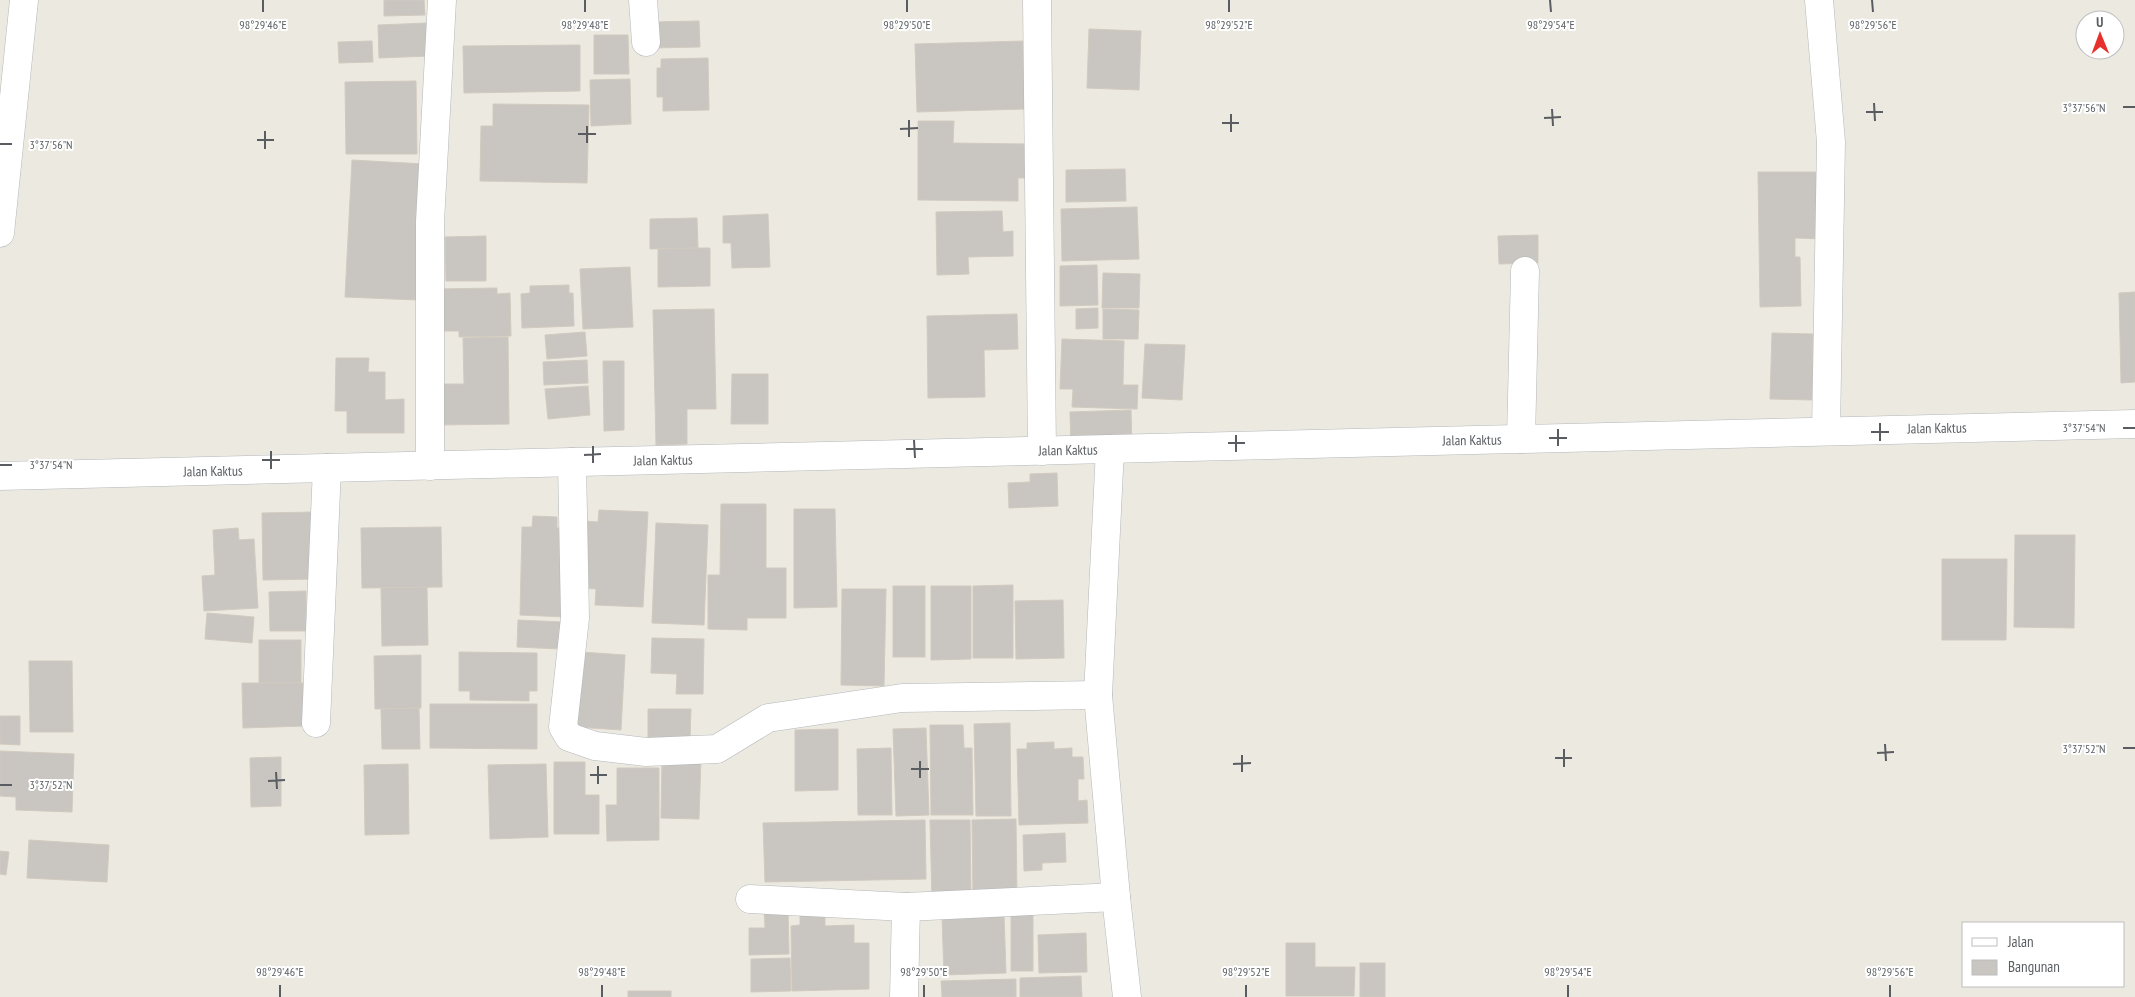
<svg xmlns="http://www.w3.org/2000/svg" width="2135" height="997" viewBox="0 0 2135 997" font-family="'PT Sans Narrow',sans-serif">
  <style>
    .building { fill: #c9c5c0; stroke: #d1cabf }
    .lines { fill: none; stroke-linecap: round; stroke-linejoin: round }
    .street-casing { stroke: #b3b7bb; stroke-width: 29 }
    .street { stroke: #fff; stroke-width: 28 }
    .ticks { fill: none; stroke: #595d61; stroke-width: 2 }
    .labels { text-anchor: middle; stroke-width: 4; stroke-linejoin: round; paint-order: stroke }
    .street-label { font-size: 14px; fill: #595d61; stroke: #fff }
    .ticks-label { font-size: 12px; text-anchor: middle; fill: #595d61; stroke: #fff; stroke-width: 4; stroke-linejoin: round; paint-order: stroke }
  </style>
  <rect width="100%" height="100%" fill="#ece9e0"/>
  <g class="building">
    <path d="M 384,0 L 424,0 L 425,15 L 384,16 Z"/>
    <path d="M 699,21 L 700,47 L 651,48 L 651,22 Z"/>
    <path d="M 427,23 L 429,56 L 379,58 L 378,25 Z"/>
    <path d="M 1089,29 L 1141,31 L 1139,90 L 1087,88 Z"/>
    <path d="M 594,35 L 628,35 L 629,74 L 594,74 Z"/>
    <path d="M 372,41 L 373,62 L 339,63 L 338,42 Z"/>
    <path d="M 1024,41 L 1026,109 L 917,112 L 915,44 Z"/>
    <path d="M 580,45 L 580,91 L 464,93 L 463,46 Z"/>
    <path d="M 708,58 L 709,110 L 663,111 L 663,97 L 657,97 L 657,68 L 661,68 L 661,59 Z"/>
    <path d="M 630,79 L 631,124 L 591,126 L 590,80 Z"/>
    <path d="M 416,81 L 417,154 L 346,154 L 345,82 Z"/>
    <path d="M 493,104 L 589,105 L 587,183 L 480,181 L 481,126 L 493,126 Z"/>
    <path d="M 918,121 L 954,121 L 953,143 L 1027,144 L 1027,178 L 1018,178 L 1018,201 L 918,200 Z"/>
    <path d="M 352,160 L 424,164 L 417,300 L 345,297 Z"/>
    <path d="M 1125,169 L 1126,201 L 1066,202 L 1066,170 Z"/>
    <path d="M 1758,172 L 1823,172 L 1823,239 L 1795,238 L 1795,257 L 1800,257 L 1801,306 L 1760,307 Z"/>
    <path d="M 1137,207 L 1139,259 L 1062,261 L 1061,209 Z"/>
    <path d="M 1002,211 L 1003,232 L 1013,231 L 1013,256 L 968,257 L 969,274 L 937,275 L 936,212 Z"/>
    <path d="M 768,214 L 770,267 L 732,268 L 731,243 L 723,243 L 723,216 Z"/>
    <path d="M 697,218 L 698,248 L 650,249 L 650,219 Z"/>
    <path d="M 1538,235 L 1538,263 L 1499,264 L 1498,236 Z"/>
    <path d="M 486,236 L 486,281 L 446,281 L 445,237 Z"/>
    <path d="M 698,248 L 710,248 L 710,286 L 658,287 L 658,249 Z"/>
    <path d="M 1097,265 L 1098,305 L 1060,306 L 1060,266 Z"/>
    <path d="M 630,267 L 633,327 L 583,329 L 580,269 Z"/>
    <path d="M 1103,273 L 1140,274 L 1139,308 L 1102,308 Z"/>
    <path d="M 569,285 L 569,293 L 573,293 L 574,326 L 522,328 L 521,294 L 530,293 L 530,286 Z"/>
    <path d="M 497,288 L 497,294 L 510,293 L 511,336 L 459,337 L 459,331 L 437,331 L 436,289 Z"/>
    <path d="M 2135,292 L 2135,382 L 2121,383 L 2119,293 Z"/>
    <path d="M 1098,308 L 1098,328 L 1076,329 L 1076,309 Z"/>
    <path d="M 714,309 L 716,409 L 687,409 L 687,444 L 656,445 L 653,310 Z"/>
    <path d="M 1103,309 L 1139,310 L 1138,339 L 1103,339 Z"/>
    <path d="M 1017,314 L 1018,349 L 984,350 L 985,397 L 928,398 L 927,316 Z"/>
    <path d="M 585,332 L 587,356 L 547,359 L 545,335 Z"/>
    <path d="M 1772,333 L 1813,334 L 1812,400 L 1770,399 Z"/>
    <path d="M 508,337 L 509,424 L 439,425 L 439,384 L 464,384 L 463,338 Z"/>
    <path d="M 1062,339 L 1124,341 L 1123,385 L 1138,385 L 1137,409 L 1072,407 L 1073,389 L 1060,389 Z"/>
    <path d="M 1145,344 L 1185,345 L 1182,400 L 1142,398 Z"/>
    <path d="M 336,358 L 369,358 L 368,372 L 385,372 L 385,400 L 404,399 L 404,433 L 347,433 L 347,411 L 335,411 Z"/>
    <path d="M 587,360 L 588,383 L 544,385 L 543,362 Z"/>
    <path d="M 603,361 L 624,361 L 624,430 L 604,431 Z"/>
    <path d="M 732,374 L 768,374 L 768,424 L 731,424 Z"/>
    <path d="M 588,386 L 590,415 L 548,419 L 545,389 Z"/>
    <path d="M 1131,410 L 1132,448 L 1071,449 L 1070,412 Z"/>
    <path d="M 1057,473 L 1058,506 L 1009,508 L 1008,483 L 1030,482 L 1030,474 Z"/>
    <path d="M 721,504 L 766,504 L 766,568 L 786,568 L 786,618 L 747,618 L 747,630 L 708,629 L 708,575 L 720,575 Z"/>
    <path d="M 794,509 L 835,509 L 837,607 L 794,608 Z"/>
    <path d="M 599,510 L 648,512 L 643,607 L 595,605 L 596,589 L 580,588 L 584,521 L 598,522 Z"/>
    <path d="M 315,512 L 316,579 L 263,580 L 262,513 Z"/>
    <path d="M 533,516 L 557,517 L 557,528 L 569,528 L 566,617 L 520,615 L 522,527 L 532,527 Z"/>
    <path d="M 656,523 L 708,525 L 704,625 L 652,623 Z"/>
    <path d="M 441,527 L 442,587 L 362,588 L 361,528 Z"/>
    <path d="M 238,528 L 239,540 L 254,539 L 258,608 L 204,611 L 202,576 L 215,575 L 213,530 Z"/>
    <path d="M 2015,535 L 2075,535 L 2074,628 L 2014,627 Z"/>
    <path d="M 1942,559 L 2007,559 L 2006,640 L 1942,640 Z"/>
    <path d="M 1013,585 L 1013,658 L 973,658 L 973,586 Z"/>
    <rect x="893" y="586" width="32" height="71"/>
    <path d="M 931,586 L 971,586 L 971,659 L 931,660 Z"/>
    <path d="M 427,587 L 428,645 L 382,646 L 381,588 Z"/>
    <path d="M 842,589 L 886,589 L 884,686 L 841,685 Z"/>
    <path d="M 306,591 L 306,631 L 270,631 L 269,592 Z"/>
    <path d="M 1063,600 L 1064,658 L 1016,659 L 1015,601 Z"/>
    <path d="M 207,613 L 254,617 L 252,643 L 205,639 Z"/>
    <path d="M 518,620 L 562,622 L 560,649 L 517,647 Z"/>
    <path d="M 652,638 L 704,639 L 703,694 L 676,694 L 677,674 L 651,673 Z"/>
    <rect x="259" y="640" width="42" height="43"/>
    <path d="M 459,652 L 537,653 L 537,691 L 529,691 L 529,701 L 470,700 L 470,691 L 459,691 Z"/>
    <path d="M 581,652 L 625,655 L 621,730 L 577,727 Z"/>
    <path d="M 421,655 L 421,708 L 375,709 L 374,656 Z"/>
    <path d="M 29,661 L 72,661 L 73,732 L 30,732 Z"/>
    <path d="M 242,683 L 303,683 L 304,726 L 243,728 Z"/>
    <path d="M 430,704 L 537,704 L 537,749 L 430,748 Z"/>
    <path d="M 419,708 L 420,749 L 382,749 L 381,709 Z"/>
    <path d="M 648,709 L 691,709 L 690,740 L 648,741 Z"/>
    <path d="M 0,716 L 20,716 L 20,745 L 0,744 Z"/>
    <path d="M 1010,723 L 1011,816 L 976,816 L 974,724 Z"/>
    <path d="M 930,725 L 963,725 L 964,748 L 972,748 L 973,815 L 931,815 Z"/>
    <path d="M 926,728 L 929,815 L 896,816 L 893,729 Z"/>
    <path d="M 838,729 L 838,790 L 795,791 L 795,730 Z"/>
    <path d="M 1054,742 L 1054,749 L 1072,748 L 1072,757 L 1083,757 L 1084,779 L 1078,779 L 1078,801 L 1087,800 L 1088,823 L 1019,825 L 1017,749 L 1027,749 L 1027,743 Z"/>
    <path d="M 891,748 L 892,815 L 858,815 L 857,749 Z"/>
    <path d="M 0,751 L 74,754 L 72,812 L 16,810 L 16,797 L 0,796 Z"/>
    <path d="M 281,757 L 281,806 L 251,807 L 250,758 Z"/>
    <path d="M 662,758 L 701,759 L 699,819 L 661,818 Z"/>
    <path d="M 554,762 L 585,762 L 585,795 L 599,795 L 599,834 L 554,834 Z"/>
    <path d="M 408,764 L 409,834 L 365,835 L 364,765 Z"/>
    <path d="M 546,764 L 548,837 L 490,839 L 488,765 Z"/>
    <path d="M 617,768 L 659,768 L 659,840 L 607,841 L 606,805 L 617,805 Z"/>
    <path d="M 1016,819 L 1017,897 L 973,898 L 972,820 Z"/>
    <path d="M 925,820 L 926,879 L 765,882 L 763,823 Z"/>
    <path d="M 930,820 L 970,820 L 971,899 L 932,900 Z"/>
    <path d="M 1065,833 L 1066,862 L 1042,863 L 1042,870 L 1024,871 L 1023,835 Z"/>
    <path d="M 29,840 L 109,845 L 107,882 L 27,878 Z"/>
    <path d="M 0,851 L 9,852 L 6,875 L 0,874 Z"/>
    <path d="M 788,907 L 789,954 L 749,955 L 749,928 L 765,928 L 764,908 Z"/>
    <path d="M 800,912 L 825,912 L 825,926 L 854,925 L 854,943 L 869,943 L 869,989 L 792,991 L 791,926 L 800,925 Z"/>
    <rect x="1011" y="913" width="22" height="58"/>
    <path d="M 1004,914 L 1006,973 L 944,975 L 942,917 Z"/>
    <path d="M 1086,933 L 1087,972 L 1039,973 L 1038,935 Z"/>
    <path d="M 1286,943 L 1315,943 L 1315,967 L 1355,967 L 1354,996 L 1286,996 Z"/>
    <path d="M 790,958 L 791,991 L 751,992 L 751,959 Z"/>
    <rect x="1360" y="963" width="25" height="34"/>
    <path d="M 1081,976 L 1082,997 L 1020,997 L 1020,978 Z"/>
    <path d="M 1016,979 L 1016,997 L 942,997 L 941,981 Z"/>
    <rect x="628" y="991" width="43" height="6"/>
  </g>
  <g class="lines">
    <defs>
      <g id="street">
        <path d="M 643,0 L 646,42"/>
        <path d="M 1037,0 L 1042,451"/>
        <path d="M 1819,0 L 1831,142 L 1826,431"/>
        <path d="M 0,233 L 24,0"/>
        <path d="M 1521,439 L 1525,271"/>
        <path d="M 1110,449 L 1098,695 L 1116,897 L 1127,997"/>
        <path d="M 572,462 L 575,618 L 563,727 L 569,737 L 595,746 L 646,752 L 717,749 L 768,718 L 902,698 L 1098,695"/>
        <path d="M 430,466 L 430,222 L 442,0"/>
        <path d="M 0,476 L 2135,424"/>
        <path d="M 316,723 L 327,468"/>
        <path d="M 750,899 L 906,907 L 1116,897"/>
        <path d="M 904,997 L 906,907"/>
      </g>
    </defs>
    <use href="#street" class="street-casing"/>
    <use href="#street" class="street"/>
  </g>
  <path class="ticks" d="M 263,0 L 263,12M 585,0 L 585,12M 907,0 L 907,12M 1229,0 L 1229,12M 1550,0 L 1551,12M 1872,0 L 1873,12M 1874,103 L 1875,121M 2123,107 L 2135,107M 1552,109 L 1553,126M 1866,112 L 1883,112M 1231,114 L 1231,132M 1544,118 L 1561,117M 909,120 L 909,137M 1222,123 L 1239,123M 587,126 L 587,143M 900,129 L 918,128M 265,131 L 265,149M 578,134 L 596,134M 257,140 L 274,140M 0,144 L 12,144M 1880,423 L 1880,441M 2123,428 L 2135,428M 1558,429 L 1558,446M 1871,432 L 1889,432M 1236,435 L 1236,452M 1549,438 L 1567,438M 914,440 L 915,458M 1228,443 L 1245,443M 593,446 L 593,463M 906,449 L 923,449M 271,451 L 271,469M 584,455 L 601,454M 262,460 L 280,460M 0,465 L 12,465M 1885,744 L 1886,761M 2123,748 L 2135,748M 1564,749 L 1564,767M 1877,753 L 1894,752M 1242,755 L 1242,772M 1555,758 L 1572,758M 920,761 L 920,778M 1233,764 L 1251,763M 598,766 L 598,784M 911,769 L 929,769M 276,772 L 277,789M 590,775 L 607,775M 268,781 L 285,780M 0,785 L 12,785M 280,985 L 280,997M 602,985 L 602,997M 924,985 L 924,997M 1246,985 L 1246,997M 1568,985 L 1568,997M 1890,985 L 1890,997"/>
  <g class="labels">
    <g class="street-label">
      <text transform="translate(1937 428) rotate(-1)" y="5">Jalan Kaktus</text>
      <text transform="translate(1472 440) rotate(-1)" y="5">Jalan Kaktus</text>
      <text transform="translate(1068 450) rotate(-1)" y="5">Jalan Kaktus</text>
      <text transform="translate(663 460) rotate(-1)" y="5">Jalan Kaktus</text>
      <text transform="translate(213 471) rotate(-1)" y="5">Jalan Kaktus</text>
    </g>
  </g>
  <g class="ticks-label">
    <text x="263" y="29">98°29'46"E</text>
    <text x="585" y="29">98°29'48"E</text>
    <text x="907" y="29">98°29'50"E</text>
    <text x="1229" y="29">98°29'52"E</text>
    <text x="1551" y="29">98°29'54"E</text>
    <text x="1873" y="29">98°29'56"E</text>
    <text x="2084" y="112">3°37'56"N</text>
    <text x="51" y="149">3°37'56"N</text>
    <text x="2084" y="432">3°37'54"N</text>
    <text x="51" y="469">3°37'54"N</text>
    <text x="2084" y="753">3°37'52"N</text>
    <text x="51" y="789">3°37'52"N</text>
    <text x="280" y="976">98°29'46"E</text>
    <text x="602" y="976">98°29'48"E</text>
    <text x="924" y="976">98°29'50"E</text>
    <text x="1246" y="976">98°29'52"E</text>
    <text x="1568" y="976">98°29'54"E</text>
    <text x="1890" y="976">98°29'56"E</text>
  </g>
  <rect x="1962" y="922" width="162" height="65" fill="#ffffff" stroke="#bdbec0"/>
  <rect x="1972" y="938" width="25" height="8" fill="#ffffff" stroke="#bdbec0"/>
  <text x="2008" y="947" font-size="15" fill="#595d61">Jalan</text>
  <rect x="1972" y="960" width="25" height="15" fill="#c9c5c0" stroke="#bdbec0"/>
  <text x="2008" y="972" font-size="15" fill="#595d61">Bangunan</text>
  <g transform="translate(2100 35) rotate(359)"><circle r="24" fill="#ffffff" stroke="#bdbec0"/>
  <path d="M0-4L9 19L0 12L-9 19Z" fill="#e7302b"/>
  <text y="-8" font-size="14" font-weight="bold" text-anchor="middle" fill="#595d61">U</text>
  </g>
</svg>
